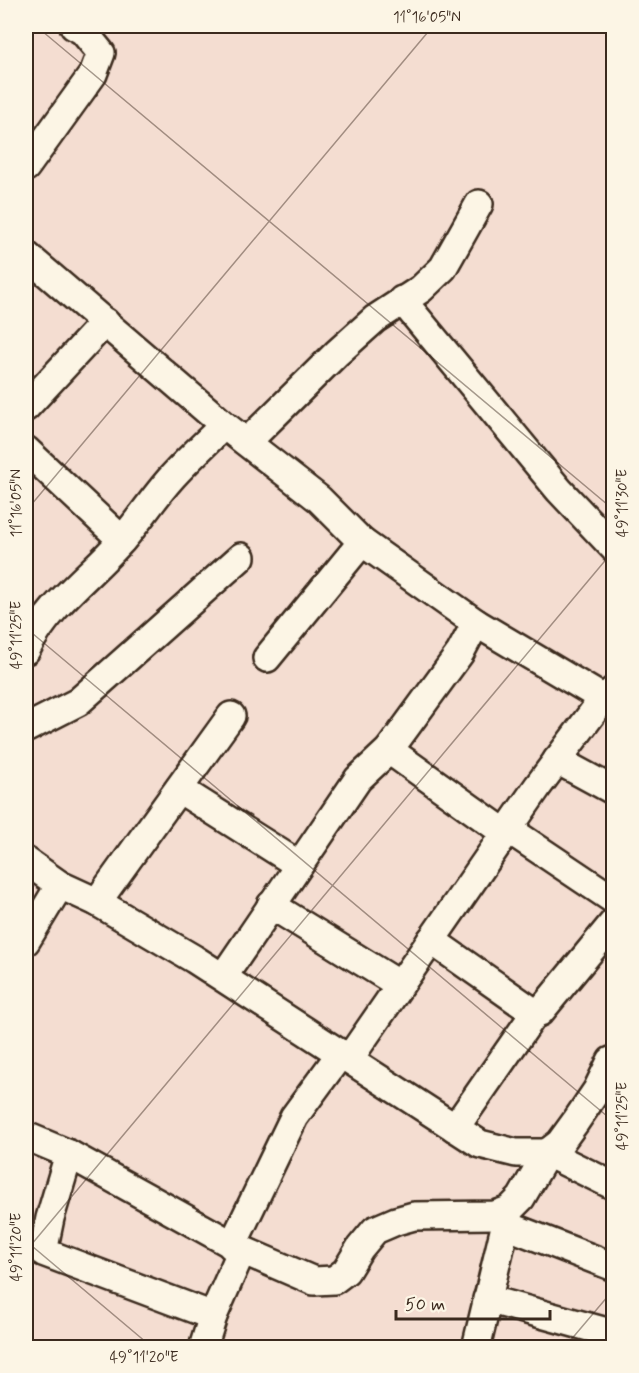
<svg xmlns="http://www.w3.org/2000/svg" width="639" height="1373" viewBox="0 0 639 1373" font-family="Mynerve,sans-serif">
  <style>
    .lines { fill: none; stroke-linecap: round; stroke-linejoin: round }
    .minor-casing { stroke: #3b2a1e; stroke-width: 32 }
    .minor { stroke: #fcf5e5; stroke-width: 27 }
    .ticks { fill: none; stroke: #3b2a1e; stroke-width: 1.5; stroke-opacity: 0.45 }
    .neatline { fill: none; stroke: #3b2a1e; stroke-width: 2 }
    .ticks-label { font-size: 15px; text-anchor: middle; fill: #3b2a1e }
  </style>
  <rect width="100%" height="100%" fill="#f4ddd1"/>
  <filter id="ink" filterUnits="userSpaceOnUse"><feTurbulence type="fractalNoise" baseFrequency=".0167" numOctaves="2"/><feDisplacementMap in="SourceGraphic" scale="12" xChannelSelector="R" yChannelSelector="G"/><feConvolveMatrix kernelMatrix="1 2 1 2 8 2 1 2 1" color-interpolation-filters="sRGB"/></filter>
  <g filter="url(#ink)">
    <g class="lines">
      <defs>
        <g id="minor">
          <path d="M 26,167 L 93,74 L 101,53 L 83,31 L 74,26"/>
          <path d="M 26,255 L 224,425 L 319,499 L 362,542"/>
          <path d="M 402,300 L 559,490 L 614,548"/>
          <path d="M 26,407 L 105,322"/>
          <path d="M 247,442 L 337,353 L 375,319 L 421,289 L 443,268 L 479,204"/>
          <path d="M 26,450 L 122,540"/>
          <path d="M 476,623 L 614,705"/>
          <path d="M 26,650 C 49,604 91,576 123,539 C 140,519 154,497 172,477 C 188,459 207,442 224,425"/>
          <path d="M 27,728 L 78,702 L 241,557"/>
          <path d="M 389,750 L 505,833"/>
          <path d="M 557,760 L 614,791"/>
          <path d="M 179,789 L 299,865"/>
          <path d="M 508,829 L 614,900"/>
          <path d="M 26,861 L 60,885 L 97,902 L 194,959 L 480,1144 L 516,1153 L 547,1153 L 614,1186"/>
          <path d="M 97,902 L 231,716"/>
          <path d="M 271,905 L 400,985"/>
          <path d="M 431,940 L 535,1013 L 540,1012 L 614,922"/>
          <path d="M 26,941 L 60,885"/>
          <path d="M 223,977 L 358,779 L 389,750 L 460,653 L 476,623 L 362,542 L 267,658"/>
          <path d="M 349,1059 L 538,786 L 603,699 L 614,690"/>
          <path d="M 455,1128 L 535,1013"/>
          <path d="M 26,1136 L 69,1154 L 242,1250"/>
          <path d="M 69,1154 L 50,1218 L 43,1252 L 213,1316"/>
          <path d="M 506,1225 L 614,1267"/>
          <path d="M 232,1246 L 294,1117 L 341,1053"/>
          <path d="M 487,1299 L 614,1334"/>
          <path d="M 203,1348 L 213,1316 L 242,1250 L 314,1281 L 334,1280 L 346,1271 L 360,1248 L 375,1230 L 396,1221 L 414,1216 L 495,1215 L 509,1210 L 521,1198 L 547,1153 L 560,1143 L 576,1121 L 597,1090 L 611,1061 L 614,1060"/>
          <path d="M 476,1348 L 509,1210"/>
        </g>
      </defs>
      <use href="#minor" class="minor-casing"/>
      <use href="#minor" class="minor"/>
    </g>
  </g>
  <path class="ticks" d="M 36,26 L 614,510M 26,511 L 433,26M 26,628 L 614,1122M 26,1241 L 153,1348M 26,1251 L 614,550M 564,1348 L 614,1289"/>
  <rect width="639" height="1373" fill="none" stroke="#fcf5e5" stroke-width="66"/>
  <path d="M396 1310v9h154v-9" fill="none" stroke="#3b2a1e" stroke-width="3"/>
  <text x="405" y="1310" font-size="18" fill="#3b2a1e" stroke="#fcf5e5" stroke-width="4.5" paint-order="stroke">50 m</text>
  <rect x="33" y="33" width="573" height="1307" class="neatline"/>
  <g class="ticks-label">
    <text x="427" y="22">11°16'05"N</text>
    <text transform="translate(16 503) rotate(-90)" y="5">11°16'05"N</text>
    <text transform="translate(622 503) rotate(-90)" y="5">49°11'30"E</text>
    <text transform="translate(16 635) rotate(-90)" y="5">49°11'25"E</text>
    <text transform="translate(622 1116) rotate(-90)" y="5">49°11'25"E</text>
    <text transform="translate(16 1247) rotate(-90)" y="5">49°11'20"E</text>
    <text x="144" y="1362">49°11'20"E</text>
  </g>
</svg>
